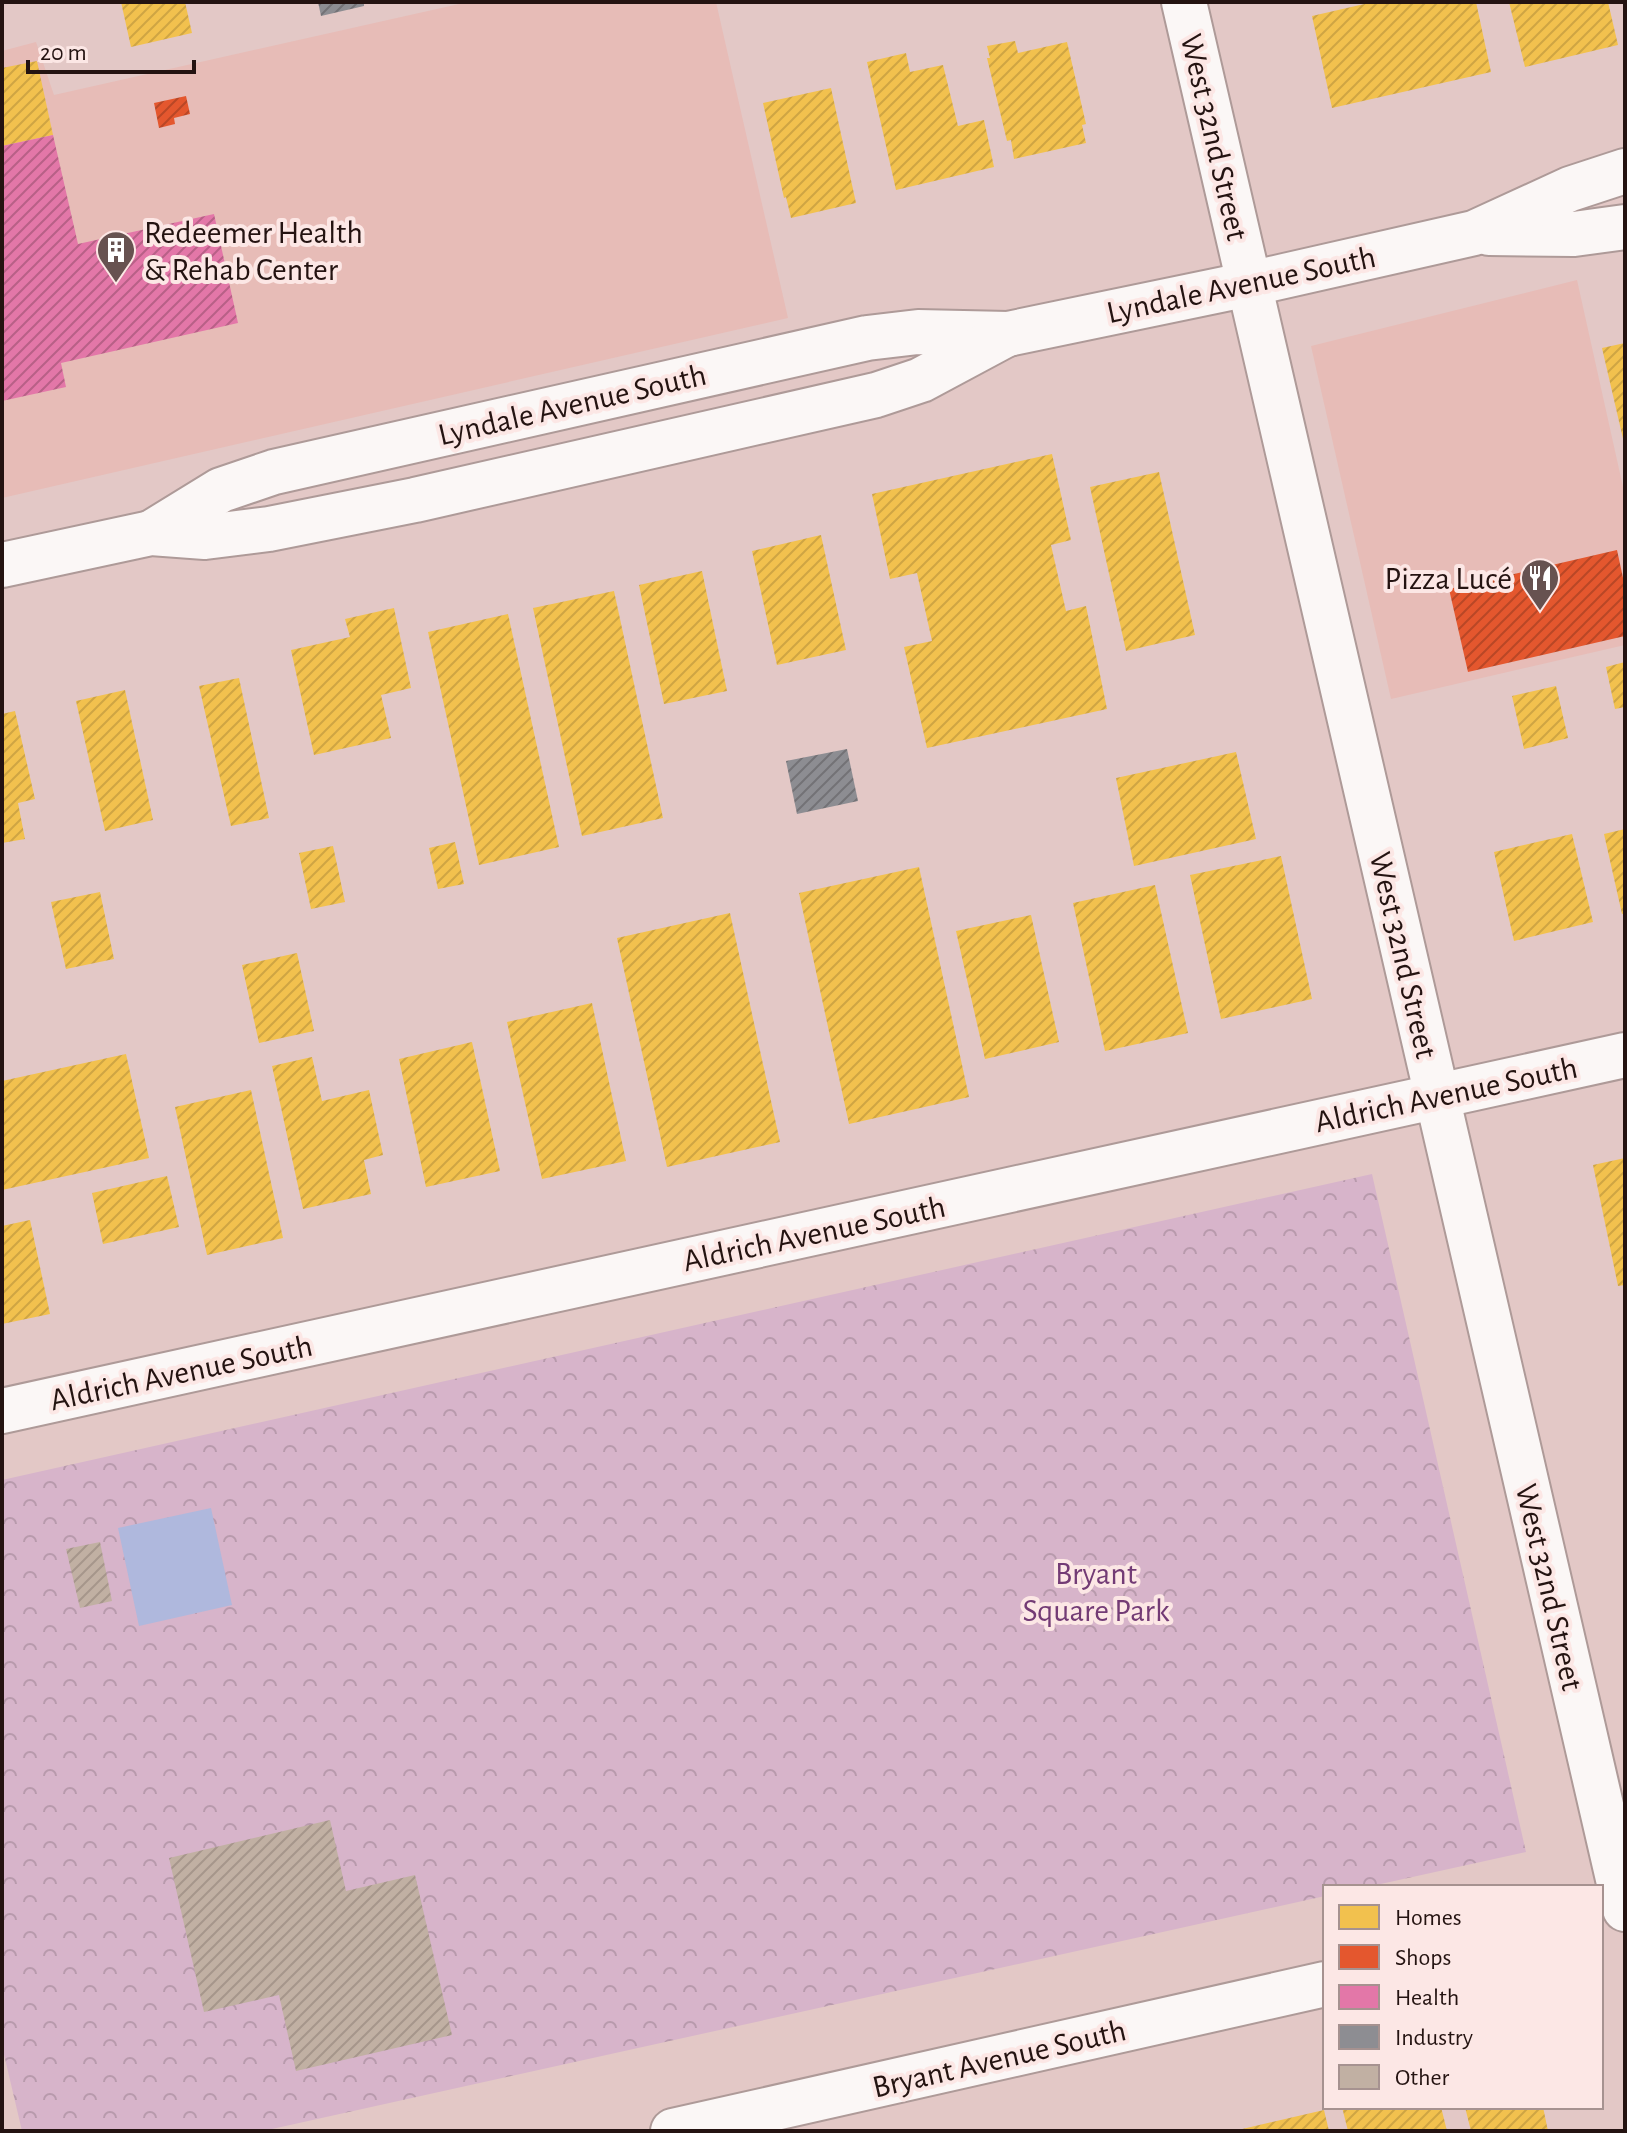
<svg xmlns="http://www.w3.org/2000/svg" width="1627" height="2133" viewBox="0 0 1627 2133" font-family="'Alegreya Sans',sans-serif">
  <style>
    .built { fill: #e7bcb7 }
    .forest { fill: url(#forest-crowns) }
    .water { fill: #afb8dd }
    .homes { fill: url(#homes-hatch) }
    .shops { fill: url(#shops-hatch) }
    .health { fill: url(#health-hatch) }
    .industry { fill: url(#industry-hatch) }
    .building { fill: url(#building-hatch) }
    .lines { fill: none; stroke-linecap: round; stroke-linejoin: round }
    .street-casing { stroke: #ae9a98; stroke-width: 48 }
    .secondary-casing { stroke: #ae9a98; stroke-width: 48 }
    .street { stroke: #fbf7f6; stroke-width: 44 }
    .secondary { stroke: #fbf7f6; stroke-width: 44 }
    .labels { text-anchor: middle; stroke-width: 8; stroke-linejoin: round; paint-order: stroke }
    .street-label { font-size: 32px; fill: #241311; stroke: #fce7e5 }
    .poi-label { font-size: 32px; fill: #241311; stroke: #fce7e5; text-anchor: start }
    .park-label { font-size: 32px; fill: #733b75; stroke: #fce7e5 }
  </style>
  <defs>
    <pattern id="forest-crowns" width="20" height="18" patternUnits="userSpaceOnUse" patternTransform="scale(2)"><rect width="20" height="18" fill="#d7b4ca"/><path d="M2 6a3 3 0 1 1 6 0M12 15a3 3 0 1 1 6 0" fill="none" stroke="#b89aac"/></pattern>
    <pattern id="homes-hatch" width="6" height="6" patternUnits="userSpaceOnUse" patternTransform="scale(2)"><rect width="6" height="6" fill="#f2c14e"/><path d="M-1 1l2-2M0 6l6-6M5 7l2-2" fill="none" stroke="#cfa543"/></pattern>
    <pattern id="shops-hatch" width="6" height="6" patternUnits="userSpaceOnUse" patternTransform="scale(2)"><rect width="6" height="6" fill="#e4572e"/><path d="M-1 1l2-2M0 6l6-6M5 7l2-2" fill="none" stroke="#b94726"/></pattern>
    <pattern id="health-hatch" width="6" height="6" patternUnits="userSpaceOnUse" patternTransform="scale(2)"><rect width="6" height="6" fill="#e377a8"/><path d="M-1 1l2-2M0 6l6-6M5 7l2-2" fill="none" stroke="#b86087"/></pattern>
    <pattern id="industry-hatch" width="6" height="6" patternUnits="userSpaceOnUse" patternTransform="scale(2)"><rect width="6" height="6" fill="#8d8d92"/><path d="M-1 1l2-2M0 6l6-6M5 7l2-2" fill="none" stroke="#737276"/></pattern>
    <pattern id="building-hatch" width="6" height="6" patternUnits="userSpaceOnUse" patternTransform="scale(2)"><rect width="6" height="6" fill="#c1b0a3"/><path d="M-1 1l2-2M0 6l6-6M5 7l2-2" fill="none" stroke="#a6968b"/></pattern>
  </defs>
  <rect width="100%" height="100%" fill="#e3c8c6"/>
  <g class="built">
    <path d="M 468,2 L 716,2 L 788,318 L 2,498 L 2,51 L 36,42 L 54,95 Z"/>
    <path d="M 1577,280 L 1625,496 L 1625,645 L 1391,699 L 1311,346 Z"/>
  </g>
  <path class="forest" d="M 1372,1174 L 1526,1852 L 1367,1887 L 1325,1887 L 1325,1896 L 263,2131 L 22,2131 L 2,2046 L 2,1480 Z"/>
  <path class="water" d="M 211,1508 L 232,1605 L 139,1626 L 118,1528 Z"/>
  <g class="homes">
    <path d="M 121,2 L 185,2 L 192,33 L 131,47 Z"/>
    <path d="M 1373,2 L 1476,2 L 1491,72 L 1332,108 L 1312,16 Z"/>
    <path d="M 1509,2 L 1608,2 L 1618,45 L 1525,67 Z"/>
    <path d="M 1015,41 L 1018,53 L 1067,42 L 1086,124 L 1082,125 L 1086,143 L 1014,159 L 1011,140 L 1007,141 L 987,58 L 990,58 L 987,46 Z"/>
    <path d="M 906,53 L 910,72 L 943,65 L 958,126 L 984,120 L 994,167 L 896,190 L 867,62 Z"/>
    <path d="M 37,61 L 53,135 L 2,146 L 2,68 Z"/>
    <path d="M 831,88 L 856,203 L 791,218 L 786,197 L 784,198 L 763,103 Z"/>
    <path d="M 1625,343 L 1625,443 L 1624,443 L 1602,348 Z"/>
    <path d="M 1052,454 L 1071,540 L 1051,545 L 1066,611 L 1086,606 L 1107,709 L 927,748 L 904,647 L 932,641 L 917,573 L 890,579 L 872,494 Z"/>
    <path d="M 1159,472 L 1195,635 L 1126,651 L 1090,487 Z"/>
    <path d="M 821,535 L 846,650 L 777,665 L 752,551 Z"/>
    <path d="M 702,571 L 727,691 L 664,704 L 639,585 Z"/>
    <path d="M 614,591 L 663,818 L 582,836 L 533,608 Z"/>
    <path d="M 394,608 L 411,688 L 381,695 L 391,738 L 314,755 L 291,650 L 350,637 L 345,619 Z"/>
    <path d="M 508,614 L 559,847 L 479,865 L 428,632 Z"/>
    <path d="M 1625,662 L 1625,707 L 1615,709 L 1606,667 Z"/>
    <path d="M 239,678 L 269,818 L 231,826 L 199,686 Z"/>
    <path d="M 1556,686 L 1568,738 L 1524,749 L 1512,696 Z"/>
    <path d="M 125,690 L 153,820 L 105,831 L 76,701 Z"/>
    <path d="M 15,711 L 35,799 L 18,803 L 25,839 L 2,843 L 2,714 Z"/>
    <path d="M 1236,752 L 1256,839 L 1134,866 L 1116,778 Z"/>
    <path d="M 1625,829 L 1625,913 L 1622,914 L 1604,834 Z"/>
    <path d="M 1572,834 L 1593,922 L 1514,941 L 1494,852 Z"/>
    <path d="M 455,842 L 464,884 L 438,889 L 429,848 Z"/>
    <path d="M 333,846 L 345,902 L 311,909 L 299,853 Z"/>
    <path d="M 1281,856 L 1312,999 L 1221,1019 L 1190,875 Z"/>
    <path d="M 919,867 L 969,1097 L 849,1124 L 799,893 Z"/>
    <path d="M 1155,885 L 1188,1033 L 1105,1051 L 1073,903 Z"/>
    <path d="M 100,892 L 114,959 L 66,969 L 51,902 Z"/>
    <path d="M 730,913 L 780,1142 L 667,1167 L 617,938 Z"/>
    <path d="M 1031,915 L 1059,1042 L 985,1059 L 956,931 Z"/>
    <path d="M 297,953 L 314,1031 L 259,1043 L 242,965 Z"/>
    <path d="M 592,1003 L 626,1161 L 542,1179 L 507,1022 Z"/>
    <path d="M 472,1042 L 500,1171 L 426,1187 L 399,1059 Z"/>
    <path d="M 126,1054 L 149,1158 L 2,1190 L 2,1081 Z"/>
    <path d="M 312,1057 L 322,1101 L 369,1090 L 383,1155 L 364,1160 L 371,1194 L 303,1209 L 272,1066 Z"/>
    <path d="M 251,1090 L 283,1238 L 207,1255 L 175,1107 Z"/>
    <path d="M 1625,1158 L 1625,1285 L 1618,1286 L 1593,1165 Z"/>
    <path d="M 167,1176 L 179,1227 L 103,1244 L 92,1193 Z"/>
    <path d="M 30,1220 L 50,1314 L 2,1324 L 2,1226 Z"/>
    <path d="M 1342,2107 L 1441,2107 L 1447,2131 L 1348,2131 Z"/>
    <path d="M 1465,2107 L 1543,2107 L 1548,2131 L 1471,2131 Z"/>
    <path d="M 1324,2110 L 1329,2131 L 1238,2131 L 1238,2130 Z"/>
  </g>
  <g class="shops">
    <path d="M 186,96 L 190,114 L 174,118 L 175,124 L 159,128 L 154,103 Z"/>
    <path d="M 1617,550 L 1625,587 L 1625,636 L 1468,672 L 1449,589 Z"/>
  </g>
  <path class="health" d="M 53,135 L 78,244 L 214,214 L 238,323 L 61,363 L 66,387 L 2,401 L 2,146 Z"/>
  <g class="industry">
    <path d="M 318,2 L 364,2 L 364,6 L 321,16 Z"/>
    <path d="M 847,749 L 858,801 L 797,814 L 786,761 Z"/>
  </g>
  <g class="building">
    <path d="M 100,1542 L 112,1601 L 80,1608 L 66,1549 Z"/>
    <path d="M 330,1820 L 346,1891 L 415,1875 L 452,2035 L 296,2071 L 279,1995 L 204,2012 L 169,1858 Z"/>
  </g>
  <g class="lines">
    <defs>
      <g id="street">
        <path d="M 1184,2 L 1625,1909"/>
        <path d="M 2,1411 L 1625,1055"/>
        <path d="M 673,2131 L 1325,1984"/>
      </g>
      <g id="secondary">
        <path d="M 1489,233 L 1574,234 L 1625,227"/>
        <path d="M 151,533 L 221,490 L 274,472 L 867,338 L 918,332 L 1008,334 L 1249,284 L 1474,233 L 1570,189 L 1625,171"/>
        <path d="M 2,565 L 151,533 L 205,537 L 269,529 L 415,500 L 876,395 L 921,380 L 1007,334"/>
      </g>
    </defs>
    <use href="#street" class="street-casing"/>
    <use href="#secondary" class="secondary-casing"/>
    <use href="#street" class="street"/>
    <use href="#secondary" class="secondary"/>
  </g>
  <defs>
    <symbol id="building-pin" viewBox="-11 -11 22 30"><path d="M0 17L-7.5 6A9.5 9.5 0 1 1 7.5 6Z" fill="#675250" stroke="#fce7e5"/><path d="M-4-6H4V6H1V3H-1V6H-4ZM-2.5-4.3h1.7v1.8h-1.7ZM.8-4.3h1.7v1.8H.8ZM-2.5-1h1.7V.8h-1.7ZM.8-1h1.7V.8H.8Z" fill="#fff"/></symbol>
    <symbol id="restaurant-pin" viewBox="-11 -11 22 30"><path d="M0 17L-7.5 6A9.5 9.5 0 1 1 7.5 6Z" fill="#675250" stroke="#fce7e5"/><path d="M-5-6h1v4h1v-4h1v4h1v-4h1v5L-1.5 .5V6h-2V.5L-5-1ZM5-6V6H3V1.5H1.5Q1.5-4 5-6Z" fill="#fff"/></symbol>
  </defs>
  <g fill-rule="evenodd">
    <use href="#building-pin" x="94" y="228" width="44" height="60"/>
    <use href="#restaurant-pin" x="1518" y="556" width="44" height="60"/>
  </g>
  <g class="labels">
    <g class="street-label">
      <text transform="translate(1215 137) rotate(77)" y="11">West 32nd Street</text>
      <text transform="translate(1241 284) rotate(-12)" y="11">Lyndale Avenue South</text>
      <text transform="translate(572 404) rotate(-13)" y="11">Lyndale Avenue South</text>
      <text transform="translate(1404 955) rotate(77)" y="11">West 32nd Street</text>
      <text transform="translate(1446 1094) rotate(-12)" y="11">Aldrich Avenue South</text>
      <text transform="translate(814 1233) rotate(-12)" y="11">Aldrich Avenue South</text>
      <text transform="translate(181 1372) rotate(-12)" y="11">Aldrich Avenue South</text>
      <text transform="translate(1550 1587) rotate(77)" y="11">West 32nd Street</text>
      <text transform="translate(999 2058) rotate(-13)" y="11">Bryant Avenue South</text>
    </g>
    <g class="poi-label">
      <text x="144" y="243">Redeemer Health<tspan x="144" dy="37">&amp; Rehab Center</tspan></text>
      <text x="1512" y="589" text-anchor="end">Pizza Lucé</text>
    </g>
    <g class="park-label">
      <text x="1096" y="1584">Bryant<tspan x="1096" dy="37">Square Park</tspan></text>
    </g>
  </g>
  <rect width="1627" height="2133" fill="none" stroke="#241311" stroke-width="8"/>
  <rect x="1323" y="1885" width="280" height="224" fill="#fce7e5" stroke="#a69290" stroke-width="2"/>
  <rect x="1339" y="1905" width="40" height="24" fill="#f2c14e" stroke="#a69290" stroke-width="2"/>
  <text x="1395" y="1925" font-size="24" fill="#241311">Homes</text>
  <rect x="1339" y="1945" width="40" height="24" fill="#e4572e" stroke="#a69290" stroke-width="2"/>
  <text x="1395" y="1965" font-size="24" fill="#241311">Shops</text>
  <rect x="1339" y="1985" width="40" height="24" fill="#e377a8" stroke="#a69290" stroke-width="2"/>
  <text x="1395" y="2005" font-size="24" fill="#241311">Health</text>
  <rect x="1339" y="2025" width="40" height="24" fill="#8d8d92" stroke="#a69290" stroke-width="2"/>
  <text x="1395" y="2045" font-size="24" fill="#241311">Industry</text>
  <rect x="1339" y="2065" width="40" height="24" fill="#c1b0a3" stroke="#a69290" stroke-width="2"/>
  <text x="1395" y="2085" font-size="24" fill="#241311">Other</text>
  <path d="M28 60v12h166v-12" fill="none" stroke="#241311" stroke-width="4"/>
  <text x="40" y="60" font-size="24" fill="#241311" stroke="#fce7e5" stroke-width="6" paint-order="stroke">20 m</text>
</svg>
